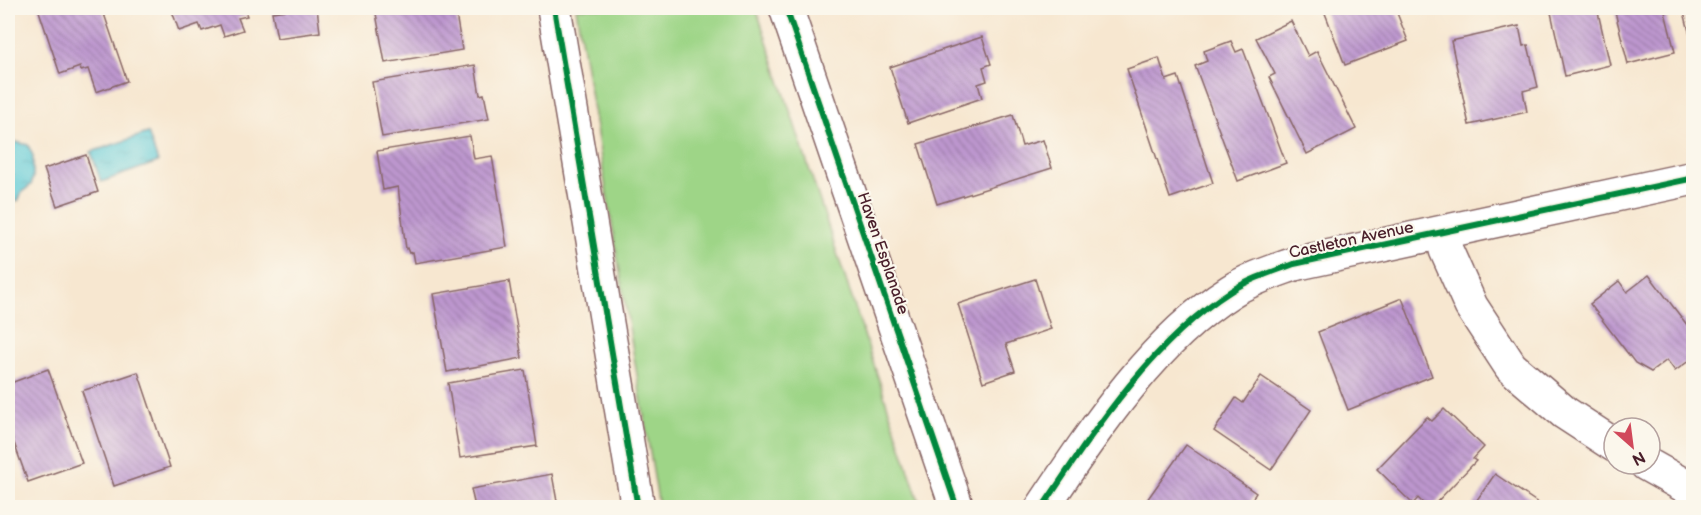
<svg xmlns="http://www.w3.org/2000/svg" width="1701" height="515" viewBox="0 0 1701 515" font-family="'Balsamiq Sans',sans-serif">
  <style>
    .park { fill: #9ed587; stroke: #747a59; stroke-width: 1.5 }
    .water { fill: url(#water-ripples); stroke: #547480; stroke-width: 1.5 }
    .building { fill: url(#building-back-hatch) }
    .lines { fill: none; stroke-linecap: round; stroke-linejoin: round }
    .street-casing { stroke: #876565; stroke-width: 36 }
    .secondary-casing { stroke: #876565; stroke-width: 36 }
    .street { stroke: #fff; stroke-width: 33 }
    .secondary { stroke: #fff; stroke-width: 33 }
    .cycleway-casing { stroke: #fbf7ec; stroke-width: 10 }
    .cycleway { stroke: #00873e; stroke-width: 6 }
    .labels { text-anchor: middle; stroke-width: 4.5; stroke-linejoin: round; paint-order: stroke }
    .street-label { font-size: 16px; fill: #4a1f2b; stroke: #fbf7ec }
  </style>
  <defs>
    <pattern id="water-ripples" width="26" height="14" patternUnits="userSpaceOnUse" patternTransform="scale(1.5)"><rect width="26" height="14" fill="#5ecad6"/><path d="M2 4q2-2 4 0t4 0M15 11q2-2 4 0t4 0" fill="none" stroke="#53adb8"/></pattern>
    <pattern id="building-back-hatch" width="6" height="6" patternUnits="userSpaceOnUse" patternTransform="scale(1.5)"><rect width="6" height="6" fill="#bd97cf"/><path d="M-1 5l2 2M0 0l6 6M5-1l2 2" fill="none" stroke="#9c7ba8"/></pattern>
  </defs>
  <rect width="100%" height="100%" fill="#fbf7ec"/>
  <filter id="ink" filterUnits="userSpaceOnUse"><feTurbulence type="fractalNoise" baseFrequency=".0167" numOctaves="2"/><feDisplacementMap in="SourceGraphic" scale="12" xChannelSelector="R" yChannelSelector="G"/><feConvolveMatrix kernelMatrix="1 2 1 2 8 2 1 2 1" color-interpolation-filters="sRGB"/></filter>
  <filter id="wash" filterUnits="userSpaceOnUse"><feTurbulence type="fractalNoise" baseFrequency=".008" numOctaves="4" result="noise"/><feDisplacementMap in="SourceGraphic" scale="24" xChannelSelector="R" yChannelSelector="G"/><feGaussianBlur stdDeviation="1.35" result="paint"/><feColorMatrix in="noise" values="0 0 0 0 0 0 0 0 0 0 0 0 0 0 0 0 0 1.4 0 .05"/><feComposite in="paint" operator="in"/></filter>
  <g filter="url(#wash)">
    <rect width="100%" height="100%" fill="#f7e7d0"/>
    <path class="park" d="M 576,8 L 756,8 L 921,507 L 659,507 Z"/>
    <g class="water">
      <path d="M 148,133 L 158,162 L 101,182 L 91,152 Z"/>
      <path d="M 16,142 L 28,145 L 33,156 L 33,178 L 31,185 L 22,192 L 18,201 L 8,203 L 8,149 Z"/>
    </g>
    <g id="blocks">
      <g class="building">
        <path d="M 38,8 L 102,8 L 127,81 L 96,92 L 88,69 L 81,71 L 80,67 L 60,74 Z"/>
        <path d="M 171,8 L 244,8 L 247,16 L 238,18 L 243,30 L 224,36 L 220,25 L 202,31 L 199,24 L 179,31 Z"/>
        <path d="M 302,8 L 317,8 L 320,32 L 277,38 L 272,12 Z"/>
        <path d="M 375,8 L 455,8 L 462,50 L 385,63 Z"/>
        <path d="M 1323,8 L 1395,8 L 1408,41 L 1345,65 Z"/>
        <path d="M 1550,8 L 1597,8 L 1610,65 L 1565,76 Z"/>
        <path d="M 1614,8 L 1664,8 L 1675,52 L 1628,64 Z"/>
        <path d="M 1683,8 L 1694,8 L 1694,47 L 1693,47 Z"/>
        <path d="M 1291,21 L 1308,56 L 1317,51 L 1356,129 L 1307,154 L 1269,77 L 1275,74 L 1256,38 Z"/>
        <path d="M 1519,26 L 1523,46 L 1528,45 L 1538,87 L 1523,91 L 1527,112 L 1469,125 L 1451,41 Z"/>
        <path d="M 982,37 L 991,64 L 983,67 L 987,81 L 978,84 L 982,98 L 908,123 L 890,67 Z"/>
        <path d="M 1231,41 L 1236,52 L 1243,49 L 1286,163 L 1238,181 L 1195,66 L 1207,61 L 1204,51 Z"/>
        <path d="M 1159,58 L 1166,80 L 1178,76 L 1213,183 L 1170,198 L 1127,69 Z"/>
        <path d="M 475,65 L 480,95 L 484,94 L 489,119 L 382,137 L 372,82 Z"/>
        <path d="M 1013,115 L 1022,146 L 1043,140 L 1052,168 L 937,204 L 918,144 Z"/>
        <path d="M 470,136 L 474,159 L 492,156 L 507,247 L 415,263 L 413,252 L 409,253 L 407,248 L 406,249 L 398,187 L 383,190 L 377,151 Z"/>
        <path d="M 86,155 L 98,192 L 57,206 L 44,169 Z"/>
        <path d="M 1649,275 L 1694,334 L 1694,357 L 1675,371 L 1667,360 L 1651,372 L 1635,363 L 1590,304 L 1619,281 L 1627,292 Z"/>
        <path d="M 1035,279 L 1051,329 L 1006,344 L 1015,371 L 983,382 L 958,304 Z"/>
        <path d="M 509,281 L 522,358 L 447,372 L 433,294 Z"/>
        <path d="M 1402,298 L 1432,376 L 1348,410 L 1318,332 Z"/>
        <path d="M 48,369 L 82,463 L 28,482 L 8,426 L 8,384 Z"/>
        <path d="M 525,370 L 537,446 L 460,458 L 448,383 Z"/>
        <path d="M 138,372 L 170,467 L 114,486 L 82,391 Z"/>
        <path d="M 1261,376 L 1311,410 L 1271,470 L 1214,431 L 1236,398 L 1243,403 Z"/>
        <path d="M 1444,409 L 1484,447 L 1473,459 L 1476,461 L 1432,507 L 1427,507 L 1418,498 L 1413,504 L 1377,469 L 1427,417 L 1432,421 Z"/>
        <path d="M 1186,445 L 1256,493 L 1247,507 L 1142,507 Z"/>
        <path d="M 552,474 L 558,507 L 475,507 L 471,489 Z"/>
        <path d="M 1495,474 L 1541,505 L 1539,507 L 1472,507 Z"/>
      </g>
    </g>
  </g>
  <g filter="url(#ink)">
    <use href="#blocks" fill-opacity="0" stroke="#876565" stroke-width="1.5"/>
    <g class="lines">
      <defs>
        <g id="street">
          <path d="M 554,8 L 638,508"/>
          <path d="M 786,8 L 957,508"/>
          <path d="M 1442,233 L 1446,250 L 1471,306 L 1511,367 L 1565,413 L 1614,445"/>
          <path d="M 1646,464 L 1694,491"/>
        </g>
        <path id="secondary" d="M 1042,508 C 1093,432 1152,341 1231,291 C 1250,279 1272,272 1294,264 L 1694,178"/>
      </defs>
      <use href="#street" class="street-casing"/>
      <use href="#secondary" class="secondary-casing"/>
      <use href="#street" class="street"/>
      <use href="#secondary" class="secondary"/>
      <defs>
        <g id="cycleway">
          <path d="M 554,8 L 638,508"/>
          <path d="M 786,8 L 957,508"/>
          <path d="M 1042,508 C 1093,432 1152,341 1231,291 C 1250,279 1272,272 1294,264 L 1694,178"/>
        </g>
      </defs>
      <use href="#cycleway" class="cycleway-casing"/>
      <use href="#cycleway" class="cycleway"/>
    </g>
  </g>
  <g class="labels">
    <g class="street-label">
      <text transform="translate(1351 239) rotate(-12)" y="6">Castleton Avenue</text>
      <text transform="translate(884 253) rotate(71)" y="6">Haven Esplanade</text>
    </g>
  </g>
  <rect width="1701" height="515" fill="none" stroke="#fbf7ec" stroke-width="30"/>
  <g transform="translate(1632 446) rotate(152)"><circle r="28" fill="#fbf7ec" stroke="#b4a19f" stroke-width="1.5"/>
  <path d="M0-4.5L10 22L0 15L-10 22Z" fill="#d1495b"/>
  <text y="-9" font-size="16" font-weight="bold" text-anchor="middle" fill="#4a1f2b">N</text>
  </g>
</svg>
